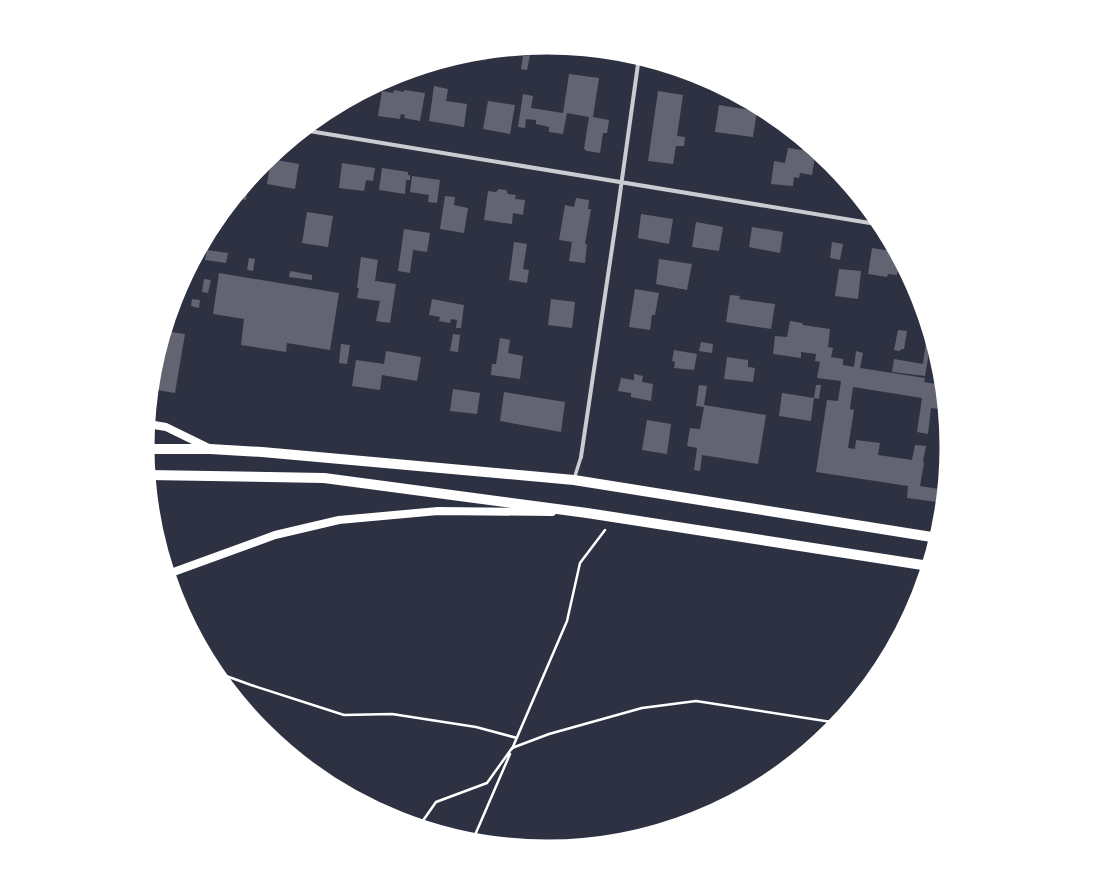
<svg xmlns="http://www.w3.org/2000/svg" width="1095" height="894" font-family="'Asap Condensed',sans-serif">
<rect width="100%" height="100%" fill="#2d3142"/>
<path fill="#626471" d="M 483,51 L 487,60 L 474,61 L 471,53 Z
M 530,55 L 527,70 L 521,69 L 523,56 Z
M 673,67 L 695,74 L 695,75 L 673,72 Z
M 569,74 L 599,78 L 593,117 L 609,120 L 607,133 L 603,133 L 600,153 L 587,151 L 584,149 L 589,117 L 567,113 L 563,134 L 549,132 L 549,127 L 536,124 L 536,120 L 526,119 L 525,128 L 518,127 L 523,94 L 533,96 L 531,108 L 563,113 Z
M 434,86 L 448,89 L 446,101 L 467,104 L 464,127 L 429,121 Z
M 394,90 L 404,92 L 404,90 L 425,93 L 420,121 L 404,118 L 405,115 L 401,114 L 400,119 L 378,116 L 382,91 L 393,93 Z
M 658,91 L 683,95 L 677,136 L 685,137 L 684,146 L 676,146 L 673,164 L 648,161 Z
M 488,101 L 515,105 L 510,134 L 483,129 Z
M 719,105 L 757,111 L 753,137 L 715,132 Z
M 803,142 L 807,143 L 816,150 L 812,175 L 800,173 L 799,178 L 794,177 L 793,186 L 771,184 L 774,161 L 785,163 L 788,148 L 802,150 Z
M 271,159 L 299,164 L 295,189 L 267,184 Z
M 830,161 L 832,163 L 841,174 L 829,172 Z
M 342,163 L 375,168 L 373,181 L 366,180 L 364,191 L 339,188 Z
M 382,168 L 408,172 L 408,175 L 410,175 L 410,180 L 406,180 L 405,194 L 379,190 Z
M 412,176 L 440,180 L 437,203 L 428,202 L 429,195 L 410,192 Z
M 249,181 L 246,200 L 234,198 Z
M 499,189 L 506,190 L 508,194 L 516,195 L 515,199 L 525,200 L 523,215 L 513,213 L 512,224 L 484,220 L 488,191 L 496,192 Z
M 853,189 L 861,199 L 861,200 L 852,199 Z
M 445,196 L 455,197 L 454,205 L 468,208 L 464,233 L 440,229 Z
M 576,198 L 589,200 L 588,209 L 591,209 L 585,244 L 587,244 L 585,263 L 569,261 L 572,242 L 559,240 L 565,205 L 574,207 Z
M 307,212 L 333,216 L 328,247 L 302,243 Z
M 641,214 L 673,219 L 669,244 L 638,238 Z
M 696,222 L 723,227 L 719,251 L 692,247 Z
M 752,227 L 783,232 L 780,253 L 749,247 Z
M 404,229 L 430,233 L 427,252 L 413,250 L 410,273 L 398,271 Z
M 514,242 L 527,244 L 523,269 L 529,270 L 527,283 L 509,280 Z
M 832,242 L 843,244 L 840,260 L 830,258 Z
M 872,248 L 892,251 L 891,256 L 900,257 L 897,275 L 888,274 L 887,277 L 868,274 Z
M 207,250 L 228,253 L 226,263 L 205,260 Z
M 361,257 L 378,260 L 375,281 L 396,284 L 390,323 L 376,321 L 380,301 L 357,298 L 359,288 L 357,288 Z
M 249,258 L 255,259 L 253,271 L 247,270 Z
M 659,259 L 692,264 L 687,290 L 656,284 Z
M 839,269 L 861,271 L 858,299 L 835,296 Z
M 290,271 L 312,275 L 312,280 L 289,277 Z
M 219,273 L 339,293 L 330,350 L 287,343 L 286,352 L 241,345 L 244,319 L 213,314 Z
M 204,279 L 211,280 L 208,293 L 202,292 Z
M 635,289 L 659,293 L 655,315 L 652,315 L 650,330 L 629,327 Z
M 730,295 L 740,296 L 739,299 L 775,304 L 771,329 L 726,322 Z
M 192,299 L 200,300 L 199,308 L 191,306 Z
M 432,299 L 464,305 L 461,328 L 456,328 L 457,320 L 451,319 L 450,323 L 439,321 L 440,317 L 429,315 Z
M 551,299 L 575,302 L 572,328 L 548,325 Z
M 790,321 L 802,323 L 803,325 L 830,329 L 828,347 L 833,348 L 831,357 L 843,359 L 843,365 L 854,367 L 856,351 L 863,353 L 860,368 L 925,378 L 924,382 L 943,385 L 946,410 L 931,408 L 928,434 L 917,432 L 922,398 L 853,387 L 850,409 L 854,410 L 848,448 L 855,449 L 856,440 L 880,443 L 878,455 L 912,460 L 915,445 L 926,446 L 923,461 L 924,463 L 920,486 L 939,489 L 937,502 L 907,498 L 908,486 L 816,472 L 827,400 L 838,401 L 841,381 L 817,378 L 820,362 L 815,361 L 816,354 L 801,352 L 801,358 L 773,354 L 775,336 L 787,337 Z
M 898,330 L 907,331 L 904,349 L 901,349 L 900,351 L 894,350 Z
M 165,331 L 185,334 L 175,393 L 151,389 L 153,368 Z
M 453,334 L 460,335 L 458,352 L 450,351 Z
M 500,338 L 510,340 L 508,353 L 523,356 L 520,379 L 491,375 L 492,364 L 496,364 Z
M 926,341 L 931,341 L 925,376 L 892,372 L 894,359 L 923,364 Z
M 701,342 L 713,344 L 712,353 L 699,351 Z
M 341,344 L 350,345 L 347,364 L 339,363 Z
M 674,350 L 697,354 L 694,370 L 674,368 L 675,362 L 672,361 Z
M 386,351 L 421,357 L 417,381 L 382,375 L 380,390 L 352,386 L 356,360 L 384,364 Z
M 727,357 L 748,360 L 748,367 L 755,368 L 753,382 L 724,379 Z
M 634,374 L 643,376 L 642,382 L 653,384 L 651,401 L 631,397 L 631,393 L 618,391 L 621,378 L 634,380 Z
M 699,385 L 707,386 L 704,405 L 766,415 L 758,464 L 702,455 L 700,471 L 694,470 L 697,448 L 687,446 L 690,428 L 700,429 L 704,407 L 696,406 Z
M 816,385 L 821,385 L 819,399 L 814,398 L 811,421 L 779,416 L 782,393 L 814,398 Z
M 453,389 L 480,393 L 477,414 L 450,411 Z
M 504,392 L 565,402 L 561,432 L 500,421 Z
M 647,420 L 671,424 L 667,454 L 642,450 Z"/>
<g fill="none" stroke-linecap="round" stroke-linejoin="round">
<path stroke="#fff" stroke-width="2.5" d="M 215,672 L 251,685 L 344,715 L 392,714 L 476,727 L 517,738
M 512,749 L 567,621 L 580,563 L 605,530
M 418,826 L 422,822 L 436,802 L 487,783 L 512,748 L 549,734 L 642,708 L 696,701 L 838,723
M 472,842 L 510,754"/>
<path stroke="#caccd0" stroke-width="3.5" d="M 574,479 L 581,457"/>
<path stroke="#caccd0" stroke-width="4" d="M 303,130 L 882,225
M 581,457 L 618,208 L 639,57"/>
<path stroke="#fff" stroke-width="8" d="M 148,424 L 166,427 L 209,448
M 168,574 L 275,535 L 339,520 L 438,511 L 552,512"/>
<path stroke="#fff" stroke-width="10" d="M 146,449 L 210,449 L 262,452 L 574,480 L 938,538
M 148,475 L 324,478 L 587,513 L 929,566"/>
</g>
<path d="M0 0H1095V894H0ZM152 447a395 395 0 1 1 790 0a395 395 0 1 1-790 0Z" fill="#fff" fill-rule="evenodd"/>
<path fill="none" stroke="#fff" stroke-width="5" d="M152 447a395 395 0 1 1 790 0a395 395 0 1 1-790 0Z"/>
</svg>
